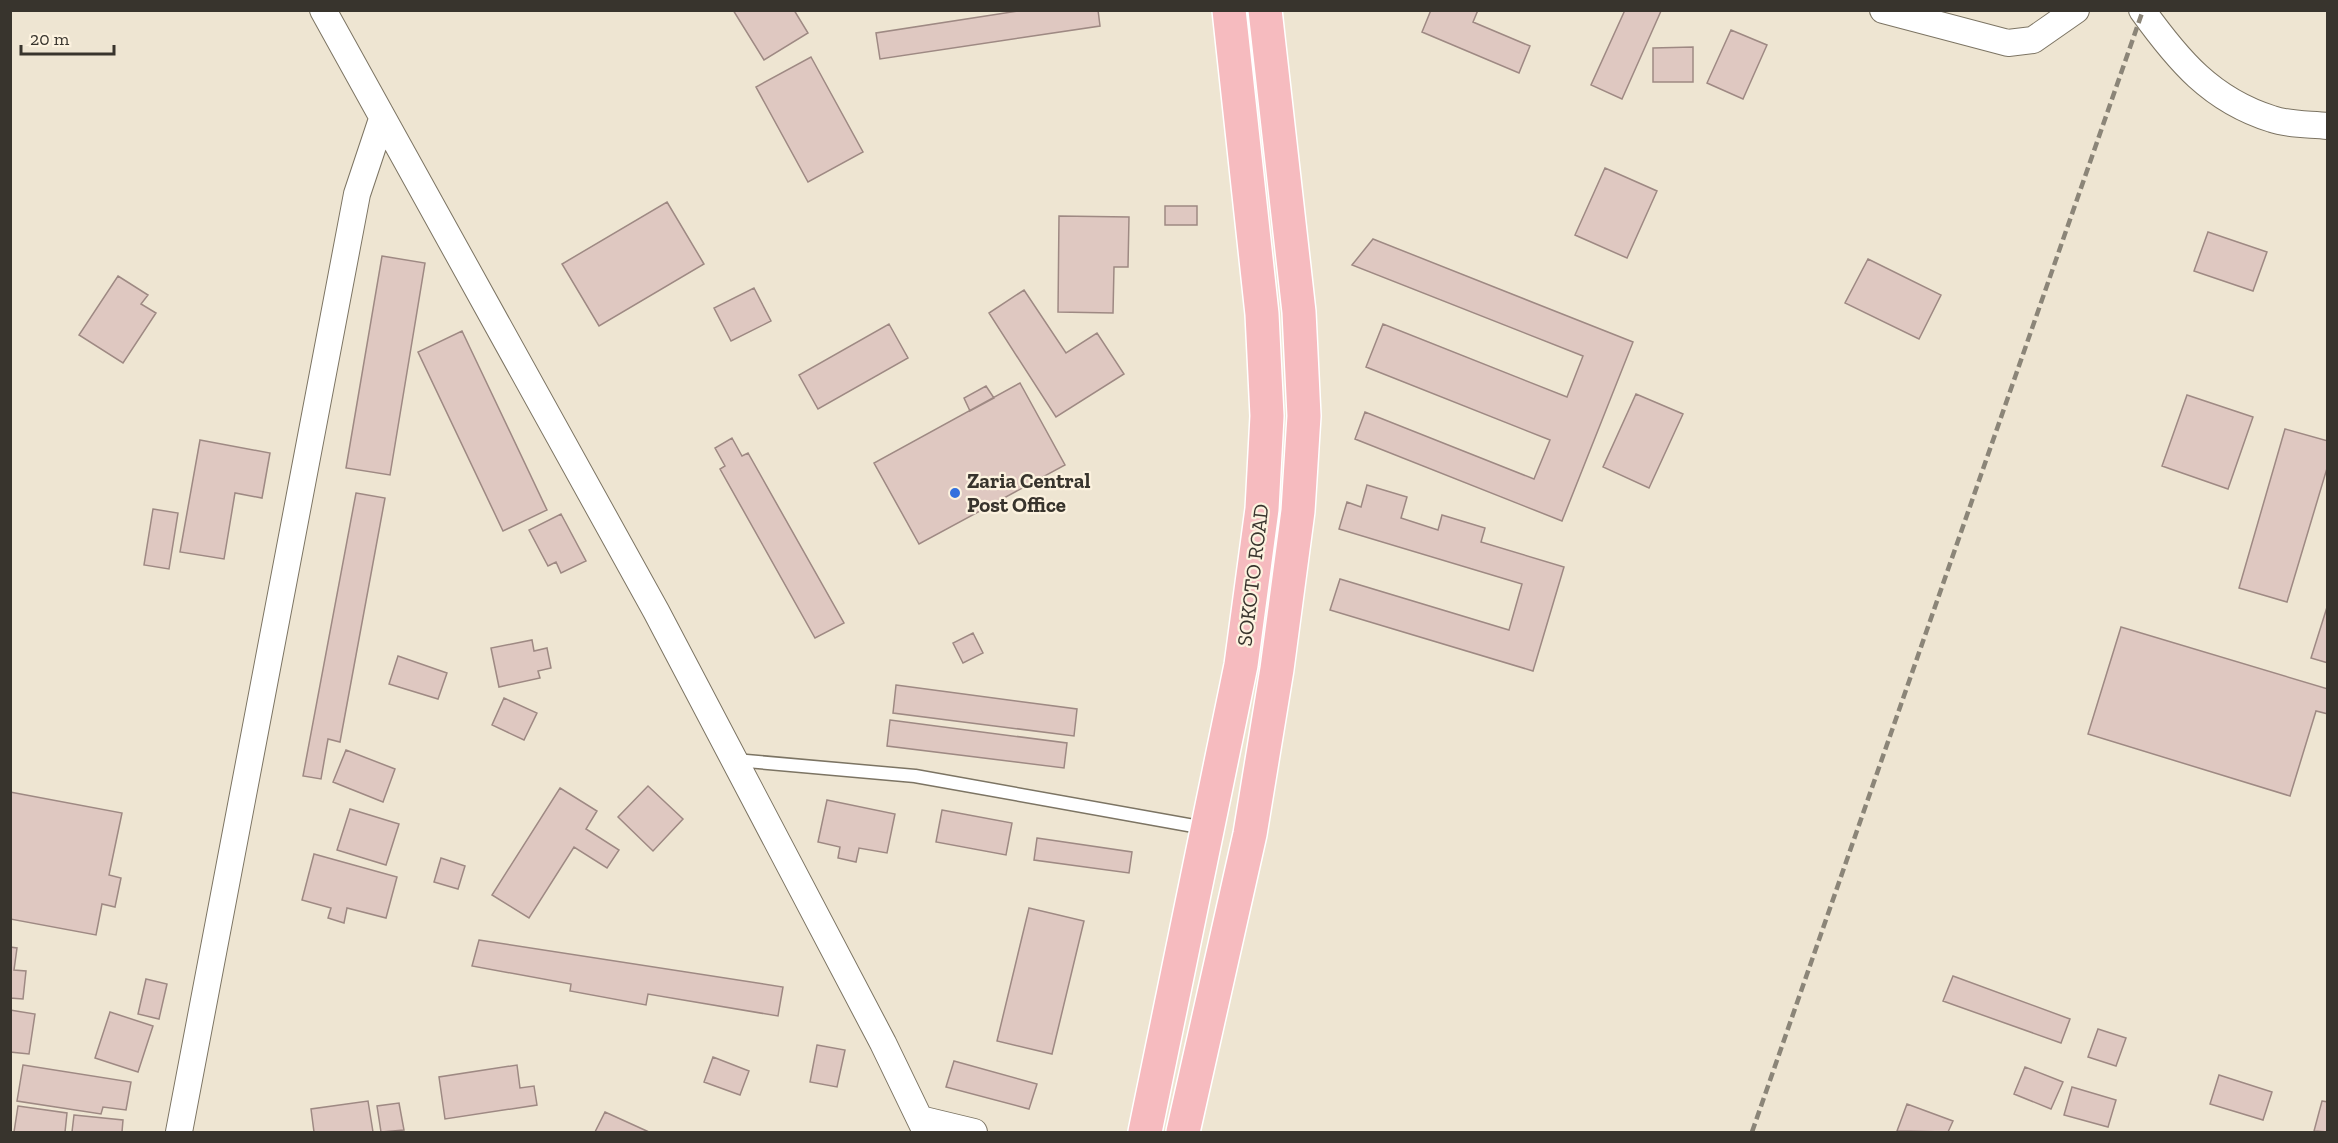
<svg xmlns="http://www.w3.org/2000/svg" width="2338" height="1143" font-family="'Zilla Slab',serif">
<rect width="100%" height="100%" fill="#eee5d2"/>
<path fill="#dfc8c1" stroke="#9e8983" stroke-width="1.5" d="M 733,10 L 794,10 L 808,33 L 764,60 Z
M 1024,10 L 1098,10 L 1100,26 L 880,59 L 876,33 Z
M 1431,10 L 1478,10 L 1473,22 L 1530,46 L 1519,73 L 1422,32 Z
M 1625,10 L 1661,11 L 1622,99 L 1591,85 Z
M 1731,30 L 1767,45 L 1743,99 L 1707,83 Z
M 1693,47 L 1693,82 L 1653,82 L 1653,48 Z
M 811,57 L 863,152 L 808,182 L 756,87 Z
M 1605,168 L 1657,191 L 1627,258 L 1575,235 Z
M 667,202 L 704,264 L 599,326 L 562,264 Z
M 1165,206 L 1197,206 L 1197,225 L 1165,225 Z
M 1059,216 L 1129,217 L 1128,267 L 1114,267 L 1113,313 L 1058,312 Z
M 2208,232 L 2267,252 L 2253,291 L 2194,271 Z
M 1373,239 L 1633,342 L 1562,521 L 1355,439 L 1365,412 L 1534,479 L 1550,440 L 1366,367 L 1383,324 L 1567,397 L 1583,356 L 1352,265 Z
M 382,256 L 425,263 L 390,475 L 346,468 Z
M 1868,259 L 1941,295 L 1919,339 L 1845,303 Z
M 118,276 L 148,295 L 141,304 L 156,313 L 123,363 L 79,335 Z
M 754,288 L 771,321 L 731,341 L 714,308 Z
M 1024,290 L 1066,353 L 1097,333 L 1124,374 L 1056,417 L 989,313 Z
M 889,324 L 908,358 L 818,409 L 799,375 Z
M 462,331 L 547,510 L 503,531 L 418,352 Z
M 1020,383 L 1065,465 L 919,544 L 874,463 Z
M 986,386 L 994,398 L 970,411 L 964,398 Z
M 1636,394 L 1683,414 L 1649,488 L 1603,467 Z
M 2187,395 L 2253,417 L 2228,489 L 2162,466 Z
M 2285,429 L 2328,441 L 2328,465 L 2287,602 L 2239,588 Z
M 732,438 L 742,456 L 748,453 L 844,623 L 815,638 L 720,469 L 725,466 L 715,448 Z
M 200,440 L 270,453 L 262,498 L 235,493 L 224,559 L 180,552 Z
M 1367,485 L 1407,497 L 1401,518 L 1438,530 L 1442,515 L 1485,528 L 1481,542 L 1564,567 L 1533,671 L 1330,610 L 1340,579 L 1509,630 L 1522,584 L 1339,529 L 1347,502 L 1361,507 Z
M 356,493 L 385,498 L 340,742 L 328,739 L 321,779 L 303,776 Z
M 153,509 L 178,513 L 169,569 L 144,565 Z
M 561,514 L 586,561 L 561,573 L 556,562 L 548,566 L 529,530 Z
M 2328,604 L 2328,663 L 2311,658 Z
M 2121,627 L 2328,689 L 2328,714 L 2316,711 L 2290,796 L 2088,734 Z
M 973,633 L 983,653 L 963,663 L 953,643 Z
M 532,640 L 534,651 L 547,648 L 551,668 L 538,671 L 540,678 L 499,687 L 491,648 Z
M 398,656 L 447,673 L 438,699 L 389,684 Z
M 896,685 L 1077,709 L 1074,736 L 893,713 Z
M 504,698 L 537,713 L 524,740 L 492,725 Z
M 890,720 L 1067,743 L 1064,768 L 887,746 Z
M 346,750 L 395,769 L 383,802 L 333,782 Z
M 648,786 L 683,819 L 653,851 L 618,817 Z
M 560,788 L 597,811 L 586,829 L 619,850 L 607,868 L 574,847 L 529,918 L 492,895 Z
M 10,792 L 122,813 L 109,875 L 121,878 L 115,907 L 102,904 L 96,935 L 10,919 Z
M 827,800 L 895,814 L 887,853 L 859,848 L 856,862 L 838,858 L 840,847 L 818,842 Z
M 350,809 L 399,824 L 386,865 L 337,850 Z
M 942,810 L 1012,823 L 1006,855 L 936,842 Z
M 1037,838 L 1132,852 L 1129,873 L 1034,860 Z
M 314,854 L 397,877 L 386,918 L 347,908 L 344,923 L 328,918 L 331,908 L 302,900 Z
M 441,858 L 465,866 L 458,889 L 434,882 Z
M 1029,908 L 1084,921 L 1052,1054 L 997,1041 Z
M 479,940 L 783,987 L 778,1016 L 648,994 L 646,1005 L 570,991 L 571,984 L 472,966 Z
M 10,947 L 17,948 L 14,970 L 26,971 L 23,999 L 10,998 Z
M 1953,976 L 2070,1019 L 2061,1043 L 1943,1001 Z
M 146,979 L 167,984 L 159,1019 L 138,1014 Z
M 10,1010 L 35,1014 L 29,1054 L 10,1052 Z
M 110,1012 L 153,1026 L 138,1072 L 95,1058 Z
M 2098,1029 L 2126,1038 L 2116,1066 L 2088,1057 Z
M 817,1045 L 845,1050 L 837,1087 L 810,1082 Z
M 713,1057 L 749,1071 L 740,1095 L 704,1082 Z
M 954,1061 L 1037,1084 L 1029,1109 L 946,1087 Z
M 23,1065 L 131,1082 L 126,1110 L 103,1107 L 101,1114 L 17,1101 Z
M 517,1065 L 520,1088 L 534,1086 L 537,1105 L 445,1119 L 439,1077 Z
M 2025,1067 L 2063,1082 L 2051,1109 L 2014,1094 Z
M 2219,1075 L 2272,1092 L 2263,1120 L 2210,1104 Z
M 2072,1087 L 2116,1100 L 2108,1127 L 2064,1115 Z
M 368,1101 L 373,1132 L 314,1132 L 311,1109 Z
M 2322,1101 L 2328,1102 L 2328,1132 L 2314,1131 Z
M 399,1103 L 404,1130 L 381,1132 L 377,1106 Z
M 1907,1104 L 1953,1121 L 1948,1132 L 1897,1131 Z
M 18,1106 L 67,1113 L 65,1132 L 14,1132 Z
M 605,1112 L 649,1132 L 595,1132 Z
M 74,1115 L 123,1120 L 122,1132 L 72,1132 Z"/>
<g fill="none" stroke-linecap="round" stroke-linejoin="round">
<defs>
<path id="lane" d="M 735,760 L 915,776 L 1205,828"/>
<path id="street" d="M 323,10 L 656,611 L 883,1043 L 926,1132
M 1883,10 L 2008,43 L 2033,40 L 2076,10
M 2142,10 C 2178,60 2211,100 2272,119 C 2289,125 2309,124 2328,126
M 920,1119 L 974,1132
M 179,1132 L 357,194 L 382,119"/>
<path id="primary" d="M 1145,1132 L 1241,665 L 1262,509 L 1267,416 L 1262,314 L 1229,10
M 1183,1132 L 1250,834 L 1277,669 L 1298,511 L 1304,416 L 1299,312 L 1265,10"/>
</defs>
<use href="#lane" stroke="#7c7463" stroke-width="15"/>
<use href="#street" stroke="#7c7463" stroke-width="28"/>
<use href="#primary" stroke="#fff" stroke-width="36"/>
<use href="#lane" stroke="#fff" stroke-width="12"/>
<use href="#street" stroke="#fff" stroke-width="26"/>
<use href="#primary" stroke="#f6bbbf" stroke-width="33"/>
<path stroke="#8b8578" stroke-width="4.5" stroke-dasharray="9 4.5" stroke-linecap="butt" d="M 1752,1132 L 2143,10"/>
</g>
<circle fill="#3370de" stroke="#fcf2df" stroke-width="2" cx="955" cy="493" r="6"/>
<g text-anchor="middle" stroke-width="4.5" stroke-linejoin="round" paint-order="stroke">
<g font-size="21" font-weight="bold" fill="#38342d" stroke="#fcf2df" text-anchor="start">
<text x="967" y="488">Zaria Central<tspan x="967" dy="24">Post Office</tspan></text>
</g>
<g font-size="21" fill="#38342d" stroke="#fcf2df">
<text transform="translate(1253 575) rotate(-83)" y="7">SOKOTO ROAD</text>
</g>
</g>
<rect width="2338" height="1143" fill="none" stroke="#38342d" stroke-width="24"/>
<path d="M21 45v9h93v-9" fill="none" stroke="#38342d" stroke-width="3"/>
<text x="30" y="45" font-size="18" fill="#38342d" stroke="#fcf2df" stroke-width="4.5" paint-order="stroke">20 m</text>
</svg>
